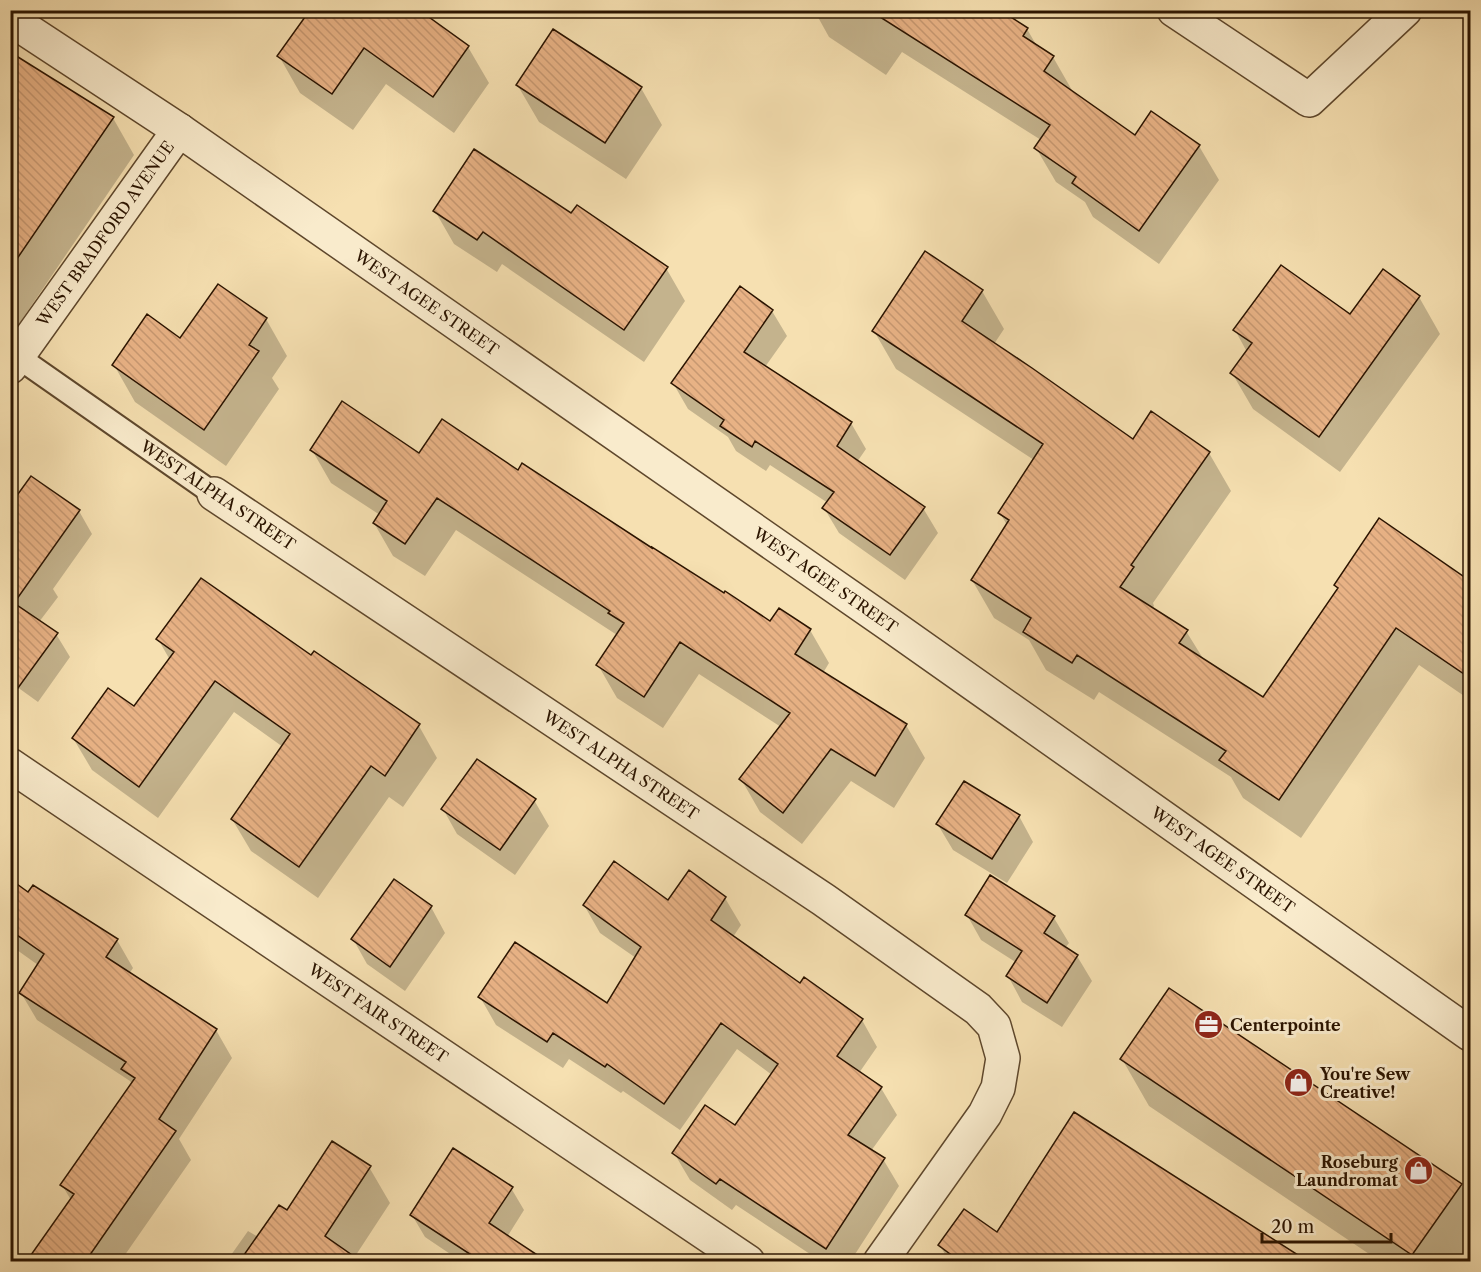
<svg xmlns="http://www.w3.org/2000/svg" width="1481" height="1272" font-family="'Libre Caslon Text',serif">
<defs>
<pattern id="building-back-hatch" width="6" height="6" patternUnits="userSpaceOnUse" patternTransform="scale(1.5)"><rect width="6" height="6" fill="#e8b285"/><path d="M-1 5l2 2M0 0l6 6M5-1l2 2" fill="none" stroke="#c79871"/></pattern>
</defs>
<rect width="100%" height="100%" fill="#f6e0b1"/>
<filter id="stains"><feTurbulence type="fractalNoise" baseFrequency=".00333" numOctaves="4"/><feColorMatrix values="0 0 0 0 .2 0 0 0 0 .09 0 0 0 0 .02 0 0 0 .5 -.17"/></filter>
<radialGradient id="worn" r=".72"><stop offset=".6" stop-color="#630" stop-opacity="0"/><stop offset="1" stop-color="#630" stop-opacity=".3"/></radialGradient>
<path fill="#0003" d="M 311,10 L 468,47 L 489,83 L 454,133 L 386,84 L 353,130 L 300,93 L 279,56 Z
M 814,10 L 997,10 L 1027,29 L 1038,48 L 1053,57 L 1073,92 L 1135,137 L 1199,146 L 1219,180 L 1159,264 L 1093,217 L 1085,202 L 1056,182 L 1036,148 L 1041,140 L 902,52 L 886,75 L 829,37 Z
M 10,54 L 113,118 L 134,155 L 10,337 Z
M 518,86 L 641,88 L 662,125 L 626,179 L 539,122 Z
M 435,211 L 571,216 L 666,268 L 685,301 L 644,362 L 502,264 L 497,272 L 454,244 Z
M 982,291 L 1004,329 L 994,344 L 1133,441 L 1209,453 L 1231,491 L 1153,603 L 1154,606 L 1152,609 L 1186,631 L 1204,660 L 1263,699 L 1338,590 L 1335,585 L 1379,520 L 1470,582 L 1470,700 L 1419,665 L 1301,838 L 1243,798 L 1231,777 L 1099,692 L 1094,700 L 1046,670 L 1029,640 L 994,618 L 972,580 L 1007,525 L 1000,513 L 1034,460 L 896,369 L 874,331 Z
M 1419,297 L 1440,334 L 1340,472 L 1253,409 L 1232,373 L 1247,352 L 1235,330 L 1350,316 Z
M 772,311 L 787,336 L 765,367 L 851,423 L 866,449 L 857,462 L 923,508 L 938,533 L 905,580 L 839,533 L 824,508 L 828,503 L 770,465 L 766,471 L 736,451 L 728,437 L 688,409 L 673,383 Z
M 266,319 L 287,356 L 272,378 L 279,389 L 226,466 L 135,402 L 114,365 L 181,340 Z
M 312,450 L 419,455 L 518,472 L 652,550 L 771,623 L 810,630 L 829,663 L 823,673 L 906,725 L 925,758 L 894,808 L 851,781 L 802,844 L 760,812 L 741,779 L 781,727 L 699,674 L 663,728 L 617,698 L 598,665 L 617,635 L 456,530 L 425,576 L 393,556 L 374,523 L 380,515 L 331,483 Z
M 10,507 L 79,511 L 92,534 L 53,589 L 58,597 L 39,622 L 56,634 L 70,657 L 38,702 L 13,684 Z
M 158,639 L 311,657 L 419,726 L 437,758 L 403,807 L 389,797 L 318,898 L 251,851 L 232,819 L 283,747 L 234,712 L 158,818 L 92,770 L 73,738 L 134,708 L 170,660 Z
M 534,800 L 549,826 L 515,875 L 457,834 L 443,809 Z
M 1019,816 L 1033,842 L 1007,883 L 953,850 L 938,825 Z
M 689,872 L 725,898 L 741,925 L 733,937 L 800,986 L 862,1020 L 877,1047 L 859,1073 L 881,1088 L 897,1115 L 871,1151 L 883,1159 L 899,1186 L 850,1262 L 822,1262 L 736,1205 L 732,1210 L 690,1180 L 674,1153 L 736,1127 L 772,1075 L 737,1049 L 680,1130 L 623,1091 L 621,1093 L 569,1059 L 563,1068 L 496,1025 L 480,997 L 608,1005 L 636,958 L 600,933 L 584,905 L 669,902 Z
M 10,881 L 29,894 L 117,940 L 133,968 L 129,974 L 216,1030 L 232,1058 L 179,1139 L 191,1160 L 120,1262 L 28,1262 L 71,1200 L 62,1185 L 132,1084 L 130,1081 L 37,1020 L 21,993 L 38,965 L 10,945 Z
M 431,907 L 445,933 L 405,991 L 367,964 L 353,939 Z
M 967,915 L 1054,918 L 1069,943 L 1065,948 L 1077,956 L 1092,981 L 1062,1027 L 1022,1002 L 1008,976 L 1017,963 L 981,940 Z
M 1122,1059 L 1461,1185 L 1470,1202 L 1470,1256 L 1467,1262 L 1381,1262 L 1149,1106 Z
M 369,1167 L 390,1203 L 354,1258 L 359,1262 L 235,1262 L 231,1255 L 248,1231 L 258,1237 L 288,1212 Z
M 511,1188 L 524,1210 L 507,1237 L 528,1262 L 462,1262 L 425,1237 L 412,1215 Z
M 998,1235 L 1290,1262 L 949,1262 L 940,1245 Z
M 632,1254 L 644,1262 L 627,1262 Z"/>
<path fill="url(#building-back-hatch)" stroke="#2b1400" stroke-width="1.5" d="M 310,10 L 419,10 L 469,46 L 433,97 L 364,48 L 332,94 L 277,56 Z
M 869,10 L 1000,10 L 1028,28 L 1023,36 L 1054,56 L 1044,71 L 1135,135 L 1151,111 L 1200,145 L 1139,231 L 1072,183 L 1076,177 L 1034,148 L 1050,125 Z
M 553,29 L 642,87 L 605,143 L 516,85 Z
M 10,52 L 114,117 L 10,269 Z
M 474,149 L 571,213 L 577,205 L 668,267 L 624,330 L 483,232 L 477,240 L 433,211 Z
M 925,251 L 983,290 L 962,321 L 1032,368 L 1133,439 L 1151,411 L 1210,452 L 1131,565 L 1134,567 L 1120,587 L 1188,630 L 1179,643 L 1263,697 L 1338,588 L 1334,585 L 1379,518 L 1470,581 L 1470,678 L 1396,628 L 1279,800 L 1219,760 L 1226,751 L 1077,655 L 1072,663 L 1023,632 L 1031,618 L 971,580 L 1009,520 L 998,513 L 1043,444 L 872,331 Z
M 1281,265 L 1350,314 L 1383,269 L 1420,296 L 1319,437 L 1230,373 L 1252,343 L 1233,330 Z
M 218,284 L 267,318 L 249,345 L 259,351 L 204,430 L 112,365 L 147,314 L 180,338 Z
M 740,286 L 773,310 L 744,352 L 852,422 L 837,446 L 925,507 L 890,555 L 822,508 L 834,492 L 755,441 L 752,447 L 720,426 L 724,420 L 671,383 Z
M 342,401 L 419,453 L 442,419 L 518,470 L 522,463 L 652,548 L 652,547 L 724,593 L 725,591 L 770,621 L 779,608 L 811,629 L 795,654 L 907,724 L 875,776 L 831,749 L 783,813 L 739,779 L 790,713 L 680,642 L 644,697 L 596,665 L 624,623 L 608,613 L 610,611 L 437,498 L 405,544 L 373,523 L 387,501 L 310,450 Z
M 31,476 L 80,510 L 14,603 L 58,633 L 10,699 L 10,505 Z
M 201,578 L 311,655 L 314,651 L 420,724 L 385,776 L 371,766 L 299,867 L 231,819 L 290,734 L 215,681 L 139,787 L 72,738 L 108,688 L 134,706 L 174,652 L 156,639 Z
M 477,759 L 536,799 L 500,850 L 441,809 Z
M 964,781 L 1020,815 L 992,859 L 936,824 Z
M 614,861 L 668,900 L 689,870 L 726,897 L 711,920 L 800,983 L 804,977 L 863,1019 L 837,1056 L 882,1087 L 848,1135 L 885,1158 L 826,1249 L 720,1179 L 716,1184 L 672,1153 L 705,1105 L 735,1125 L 778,1064 L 721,1023 L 664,1104 L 607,1064 L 605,1067 L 553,1033 L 547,1042 L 478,997 L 515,942 L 607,1003 L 641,947 L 583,905 Z
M 990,875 L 1055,916 L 1044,933 L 1078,955 L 1047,1003 L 1006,976 L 1022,951 L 965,915 Z
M 10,879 L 28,892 L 33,885 L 118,939 L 106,957 L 217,1029 L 159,1119 L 176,1131 L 85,1262 L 26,1262 L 74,1194 L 60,1185 L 135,1078 L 121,1069 L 126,1062 L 19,993 L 44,954 L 10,930 Z
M 394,879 L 432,906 L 390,967 L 351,939 Z
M 1169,988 L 1462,1184 L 1412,1255 L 1120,1059 Z
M 1074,1112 L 1309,1262 L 961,1262 L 938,1245 L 964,1209 L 997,1232 Z
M 332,1141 L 371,1166 L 325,1236 L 362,1262 L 239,1262 L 279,1205 L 287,1210 Z
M 453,1148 L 513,1187 L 489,1223 L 548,1262 L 482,1262 L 410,1215 Z"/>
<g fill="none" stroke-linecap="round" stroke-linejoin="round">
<defs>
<path id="service" d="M 18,357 L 214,494"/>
<g id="minor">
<path d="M 1174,10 L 1309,100 L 1405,10"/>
<path id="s1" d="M 10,19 L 179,130 L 893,627 L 1470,1034"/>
<path id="s2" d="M 10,367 L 179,130"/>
<path id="s3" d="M 214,494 L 824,900 L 978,1009 L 994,1026 L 1003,1058 L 998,1088 L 985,1114 L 880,1262"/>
<path id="s4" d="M 10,765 L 748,1262"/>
</g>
</defs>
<use href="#service" stroke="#5e472c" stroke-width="26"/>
<use href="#minor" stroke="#5e472c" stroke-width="36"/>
<use href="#service" stroke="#f9ebcc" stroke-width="22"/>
<use href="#minor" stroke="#f9ebcc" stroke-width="33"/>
</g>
<defs>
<symbol id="office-disc" viewBox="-11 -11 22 22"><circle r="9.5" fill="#8f2418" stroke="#f9ebcc"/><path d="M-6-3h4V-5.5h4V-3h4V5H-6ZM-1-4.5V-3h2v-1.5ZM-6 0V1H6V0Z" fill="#fff"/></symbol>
<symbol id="shop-disc" viewBox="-11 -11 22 22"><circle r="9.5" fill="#8f2418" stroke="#f9ebcc"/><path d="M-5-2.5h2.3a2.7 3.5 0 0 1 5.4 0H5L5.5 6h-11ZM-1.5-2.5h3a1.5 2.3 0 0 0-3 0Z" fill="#fff"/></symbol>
</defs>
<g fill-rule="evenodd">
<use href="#office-disc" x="1192" y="1008" width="33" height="33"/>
<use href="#shop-disc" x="1282" y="1066" width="33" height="33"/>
<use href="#shop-disc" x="1402" y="1154" width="33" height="33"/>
</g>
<g text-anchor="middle" stroke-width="6" stroke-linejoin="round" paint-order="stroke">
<g font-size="16" fill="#2b1400" stroke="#f9ebcc">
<text dy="6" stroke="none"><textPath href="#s2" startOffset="164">WEST BRADFORD AVENUE</textPath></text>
<text dy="6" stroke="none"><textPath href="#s1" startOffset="504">WEST AGEE STREET</textPath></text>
<text transform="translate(218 495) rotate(34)" y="6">WEST ALPHA STREET</text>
<text dy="6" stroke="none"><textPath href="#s1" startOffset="990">WEST AGEE STREET</textPath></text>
<text dy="6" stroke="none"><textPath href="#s3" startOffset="489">WEST ALPHA STREET</textPath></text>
<text dy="6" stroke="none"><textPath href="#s1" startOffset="1476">WEST AGEE STREET</textPath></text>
<text dy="6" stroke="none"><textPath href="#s4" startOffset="444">WEST FAIR STREET</textPath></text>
</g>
<g font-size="16" font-weight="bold" fill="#2b1400" stroke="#f9ebcc" text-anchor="start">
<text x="1230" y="1031">Centerpointe</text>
<text x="1320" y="1080">You're Sew<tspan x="1320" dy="18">Creative!</tspan></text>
<text x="1398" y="1168" text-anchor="end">Roseburg<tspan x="1398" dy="18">Laundromat</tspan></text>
</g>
</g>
<rect width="1481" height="1272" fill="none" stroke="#f6e0b1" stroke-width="36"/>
<rect x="12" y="12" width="1457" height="1248" fill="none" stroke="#2b1400" stroke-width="3"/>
<rect x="18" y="18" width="1445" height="1236" fill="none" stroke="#2b1400" stroke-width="1.5"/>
<path d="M1262 1233v9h129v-9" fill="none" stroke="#2b1400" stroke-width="3"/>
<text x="1271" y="1233" font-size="18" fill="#2b1400" stroke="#f9ebcc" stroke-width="4.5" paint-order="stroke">20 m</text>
<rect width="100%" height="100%" filter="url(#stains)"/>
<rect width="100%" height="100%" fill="url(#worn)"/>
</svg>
